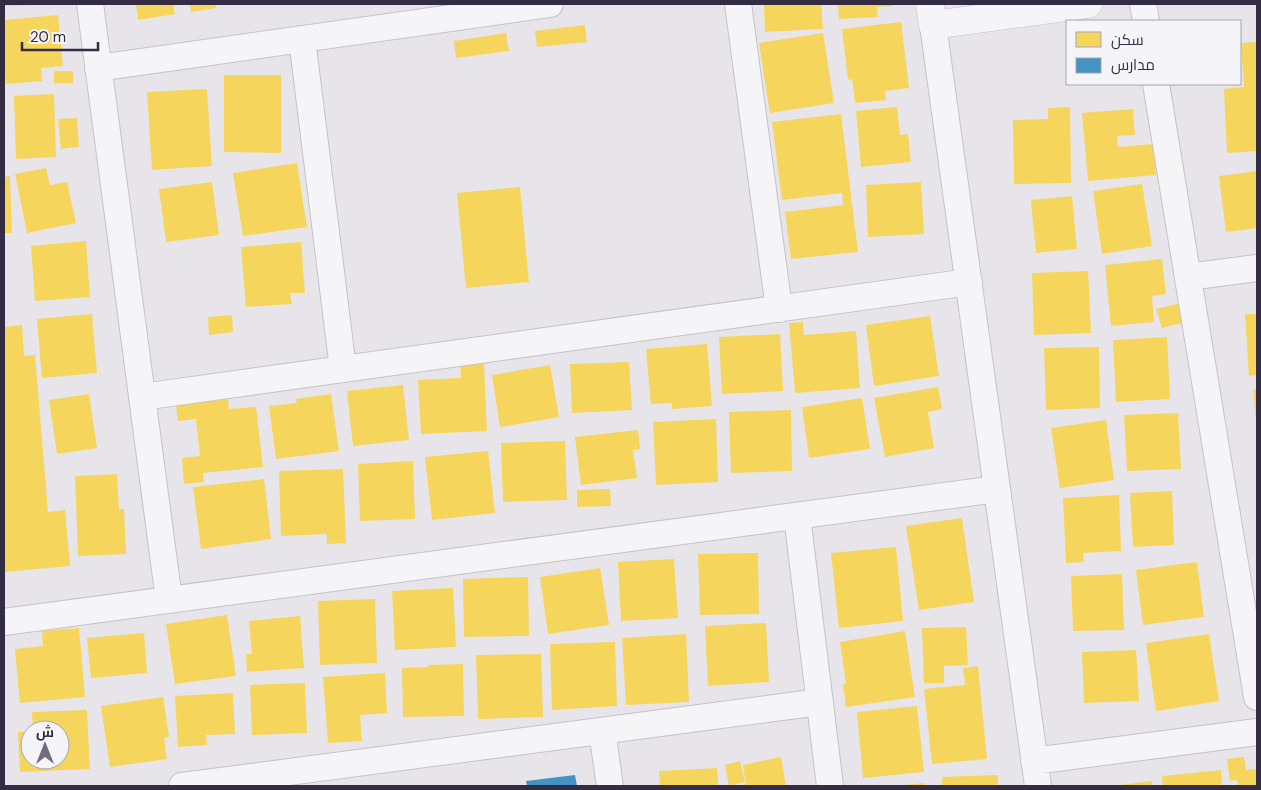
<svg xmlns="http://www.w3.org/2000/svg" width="1261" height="790" font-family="'DM Sans',Cairo,sans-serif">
<rect width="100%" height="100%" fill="#e7e5ea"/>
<path fill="#f6d55c" d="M 4,4 L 38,4 L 38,5 L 4,6 Z
M 136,4 L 173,4 L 175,14 L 138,20 Z
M 190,4 L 215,4 L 216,8 L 191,12 Z
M 764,4 L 821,4 L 823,29 L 765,32 Z
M 838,4 L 893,4 L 893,6 L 877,7 L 878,17 L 839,19 Z
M 58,15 L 63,66 L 41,68 L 42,81 L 6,84 L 4,60 L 4,20 Z
M 901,22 L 909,88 L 885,91 L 886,100 L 855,103 L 852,79 L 848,80 L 842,29 Z
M 585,25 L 587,42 L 537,47 L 535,31 Z
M 506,33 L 509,51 L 456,58 L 454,41 Z
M 823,33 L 834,103 L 770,113 L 759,43 Z
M 1257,42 L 1257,151 L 1227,153 L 1224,89 L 1244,87 L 1241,43 Z
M 54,71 L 73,71 L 73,83 L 54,83 Z
M 224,75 L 281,75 L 281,153 L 224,152 Z
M 207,89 L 212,166 L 152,170 L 147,92 Z
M 54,94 L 56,157 L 16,159 L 14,96 Z
M 897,107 L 900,135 L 908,134 L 911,162 L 861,167 L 856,111 Z
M 1070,107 L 1071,183 L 1014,184 L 1013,120 L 1048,119 L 1048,108 Z
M 1133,109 L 1135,135 L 1117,136 L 1118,147 L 1153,144 L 1156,175 L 1088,181 L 1082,113 Z
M 841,114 L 858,252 L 791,259 L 785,212 L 843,205 L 842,193 L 782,200 L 772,122 Z
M 77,118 L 79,147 L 61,149 L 58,119 Z
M 297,163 L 307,227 L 243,236 L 233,173 Z
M 46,168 L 50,185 L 67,182 L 76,223 L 27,233 L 15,174 Z
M 1257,171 L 1257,228 L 1226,232 L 1219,176 Z
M 10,176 L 12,233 L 4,233 L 4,177 Z
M 212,182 L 219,235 L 166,242 L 159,189 Z
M 921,182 L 924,234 L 868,237 L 866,185 Z
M 1142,184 L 1152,246 L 1102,254 L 1093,191 Z
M 520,187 L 529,282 L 466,288 L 457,193 Z
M 1072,196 L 1077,249 L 1036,253 L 1031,200 Z
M 86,241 L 90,297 L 35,301 L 31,246 Z
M 301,242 L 305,293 L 290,293 L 292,304 L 246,307 L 241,247 Z
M 1162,259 L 1166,294 L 1152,296 L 1154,322 L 1111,326 L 1105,265 Z
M 1088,271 L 1091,333 L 1034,335 L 1032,273 Z
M 1181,303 L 1186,322 L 1162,328 L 1156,309 Z
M 92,314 L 97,373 L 42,378 L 37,319 Z
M 1245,314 L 1257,314 L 1257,375 L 1249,376 Z
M 232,315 L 233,332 L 209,335 L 208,317 Z
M 930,316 L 939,376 L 874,386 L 866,325 Z
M 803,322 L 804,335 L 856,331 L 860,388 L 795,393 L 789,323 Z
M 22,325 L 24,356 L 35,355 L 48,512 L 65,510 L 70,566 L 4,572 L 4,327 Z
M 780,334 L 783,391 L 722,394 L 719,337 Z
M 1167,337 L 1170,399 L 1116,402 L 1113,340 Z
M 707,344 L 712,406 L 672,409 L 672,403 L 651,404 L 646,349 Z
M 1099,347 L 1100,408 L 1046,410 L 1044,348 Z
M 629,362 L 632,410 L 572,413 L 570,364 Z
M 484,363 L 487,431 L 421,434 L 418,380 L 461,378 L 460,364 Z
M 550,365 L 559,417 L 500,427 L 492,375 Z
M 403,385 L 409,440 L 353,446 L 347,391 Z
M 938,387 L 942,409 L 928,412 L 934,448 L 885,457 L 874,398 Z
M 1253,390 L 1257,390 L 1257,419 L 1256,419 Z
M 89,394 L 97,448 L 57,454 L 49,400 Z
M 331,394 L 339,451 L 276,459 L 269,406 L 297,403 L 296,399 Z
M 862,398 L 870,449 L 809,458 L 802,407 Z
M 228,399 L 229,409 L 256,407 L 263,467 L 203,473 L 204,482 L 184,484 L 182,458 L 200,456 L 196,419 L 178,421 L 176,405 Z
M 791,410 L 792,471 L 731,473 L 729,412 Z
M 1178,413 L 1181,469 L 1127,471 L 1124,415 Z
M 716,419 L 718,482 L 656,485 L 653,422 Z
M 1106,420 L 1114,480 L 1060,488 L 1051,428 Z
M 638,430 L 640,449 L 633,450 L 637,478 L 581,485 L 575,437 Z
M 565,441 L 567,500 L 503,502 L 501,443 Z
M 488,451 L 495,513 L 432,520 L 425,457 Z
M 413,461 L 415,519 L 360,521 L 358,464 Z
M 343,469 L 346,543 L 327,544 L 327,534 L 281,536 L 279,471 Z
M 117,474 L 119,509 L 124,509 L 126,554 L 78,556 L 75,476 Z
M 264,479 L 271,539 L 201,549 L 193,487 Z
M 610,489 L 611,506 L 577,507 L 577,490 Z
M 1172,491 L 1174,545 L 1133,547 L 1130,493 Z
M 1119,495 L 1121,551 L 1083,553 L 1084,562 L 1066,563 L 1063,498 Z
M 962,518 L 974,602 L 919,610 L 906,526 Z
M 896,547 L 903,621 L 839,628 L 831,553 Z
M 758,553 L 759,614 L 700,615 L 698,554 Z
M 674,559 L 678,618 L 621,621 L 618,562 Z
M 1197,562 L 1204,617 L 1143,625 L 1136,570 Z
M 600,568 L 609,625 L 548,634 L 540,577 Z
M 1122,574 L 1124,630 L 1073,631 L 1071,576 Z
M 528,577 L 529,636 L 464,637 L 463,579 Z
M 453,588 L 456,647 L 395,650 L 392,591 Z
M 375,599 L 377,663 L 320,665 L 318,601 Z
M 227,615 L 236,676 L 175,684 L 166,624 Z
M 300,616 L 304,668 L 247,672 L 246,654 L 252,654 L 249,621 Z
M 766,623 L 769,682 L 708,686 L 705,626 Z
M 966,627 L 968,665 L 944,666 L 944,683 L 924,683 L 922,628 Z
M 79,628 L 85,697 L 20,703 L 15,649 L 43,646 L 42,631 Z
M 905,631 L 915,697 L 846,707 L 843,684 L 846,683 L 840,642 Z
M 144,633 L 147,673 L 91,678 L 87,638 Z
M 686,634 L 689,702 L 626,705 L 622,638 Z
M 1209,634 L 1219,701 L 1156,711 L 1146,643 Z
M 615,642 L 617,706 L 552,710 L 550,644 Z
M 1136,650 L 1139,701 L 1084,703 L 1082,652 Z
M 541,654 L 543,717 L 478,719 L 476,655 Z
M 463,664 L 464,716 L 403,717 L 402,668 L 428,667 L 428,665 Z
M 978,666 L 987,759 L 932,764 L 924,689 L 965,685 L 963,668 Z
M 385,673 L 387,713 L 360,715 L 362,741 L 328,743 L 323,677 Z
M 305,683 L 307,733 L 252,735 L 250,685 Z
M 233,693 L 235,734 L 206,735 L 207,745 L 178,747 L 175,696 Z
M 163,697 L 169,737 L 164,738 L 167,759 L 110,767 L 101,706 Z
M 917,706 L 924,772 L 863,778 L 857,712 Z
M 87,710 L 90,769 L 20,772 L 18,732 L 30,732 L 30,760 L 60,760 L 60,730 L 33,730 L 32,712 Z
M 781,757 L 786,786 L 741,786 L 746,784 L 743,765 Z
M 1244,757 L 1246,770 L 1257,769 L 1257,786 L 1238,786 L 1237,780 L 1230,781 L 1227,759 Z
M 740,761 L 745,782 L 729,786 L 725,765 Z
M 717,768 L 718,786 L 660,786 L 659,771 Z
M 1221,770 L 1222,786 L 1163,786 L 1162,776 Z
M 998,775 L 998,786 L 942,786 L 942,777 Z
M 1152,781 L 1152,786 L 1119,786 L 1119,785 Z
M 925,783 L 925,786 L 904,786 L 904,785 Z"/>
<path fill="#4393c3" d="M 575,775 L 577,786 L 527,786 L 526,781 Z"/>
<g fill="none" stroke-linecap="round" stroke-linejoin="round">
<defs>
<path id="minor" d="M 90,4 L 169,600
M 738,4 L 779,309
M 1143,4 L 1146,21
M 933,25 L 1038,786
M 302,39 L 343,369
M 98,68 L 550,4
M 1156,84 L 1257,697
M 1188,277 L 1257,268
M 142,397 L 969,282
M 797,516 L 830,786
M 4,622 L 997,489
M 602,731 L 610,786
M 1034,761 L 1257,732
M 182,786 L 820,702"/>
<path id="tertiary" d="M 930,4 L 933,25 L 1088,4"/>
</defs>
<use href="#minor" stroke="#c4c2c6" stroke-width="28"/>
<use href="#tertiary" stroke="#c4c2c6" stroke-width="29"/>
<use href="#minor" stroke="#f5f4f6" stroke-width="26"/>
<use href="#tertiary" stroke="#f5f4f6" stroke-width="28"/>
</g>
<rect width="1261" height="790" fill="none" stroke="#332c42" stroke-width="10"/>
<rect x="1066" y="20" width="175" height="65" fill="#f5f4f8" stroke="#a7a4af"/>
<rect x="1076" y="32" width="25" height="15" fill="#f6d55c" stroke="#a7a4af"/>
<text x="1111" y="45" font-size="15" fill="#332c42">سكن</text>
<rect x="1076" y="58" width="25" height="15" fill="#4393c3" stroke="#a7a4af"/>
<text x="1111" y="70" font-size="15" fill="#332c42">مدارس</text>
<g transform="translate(45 745)"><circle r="24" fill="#f5f4f8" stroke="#a7a4af"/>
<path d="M0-4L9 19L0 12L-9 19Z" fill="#726d7d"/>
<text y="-8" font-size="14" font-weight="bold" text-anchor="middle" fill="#332c42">ش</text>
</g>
<path d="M22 42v8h76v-8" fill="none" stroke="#332c42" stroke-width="2.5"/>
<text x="30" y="42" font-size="15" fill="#332c42" stroke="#f5f4f8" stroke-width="4" paint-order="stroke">20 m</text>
</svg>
